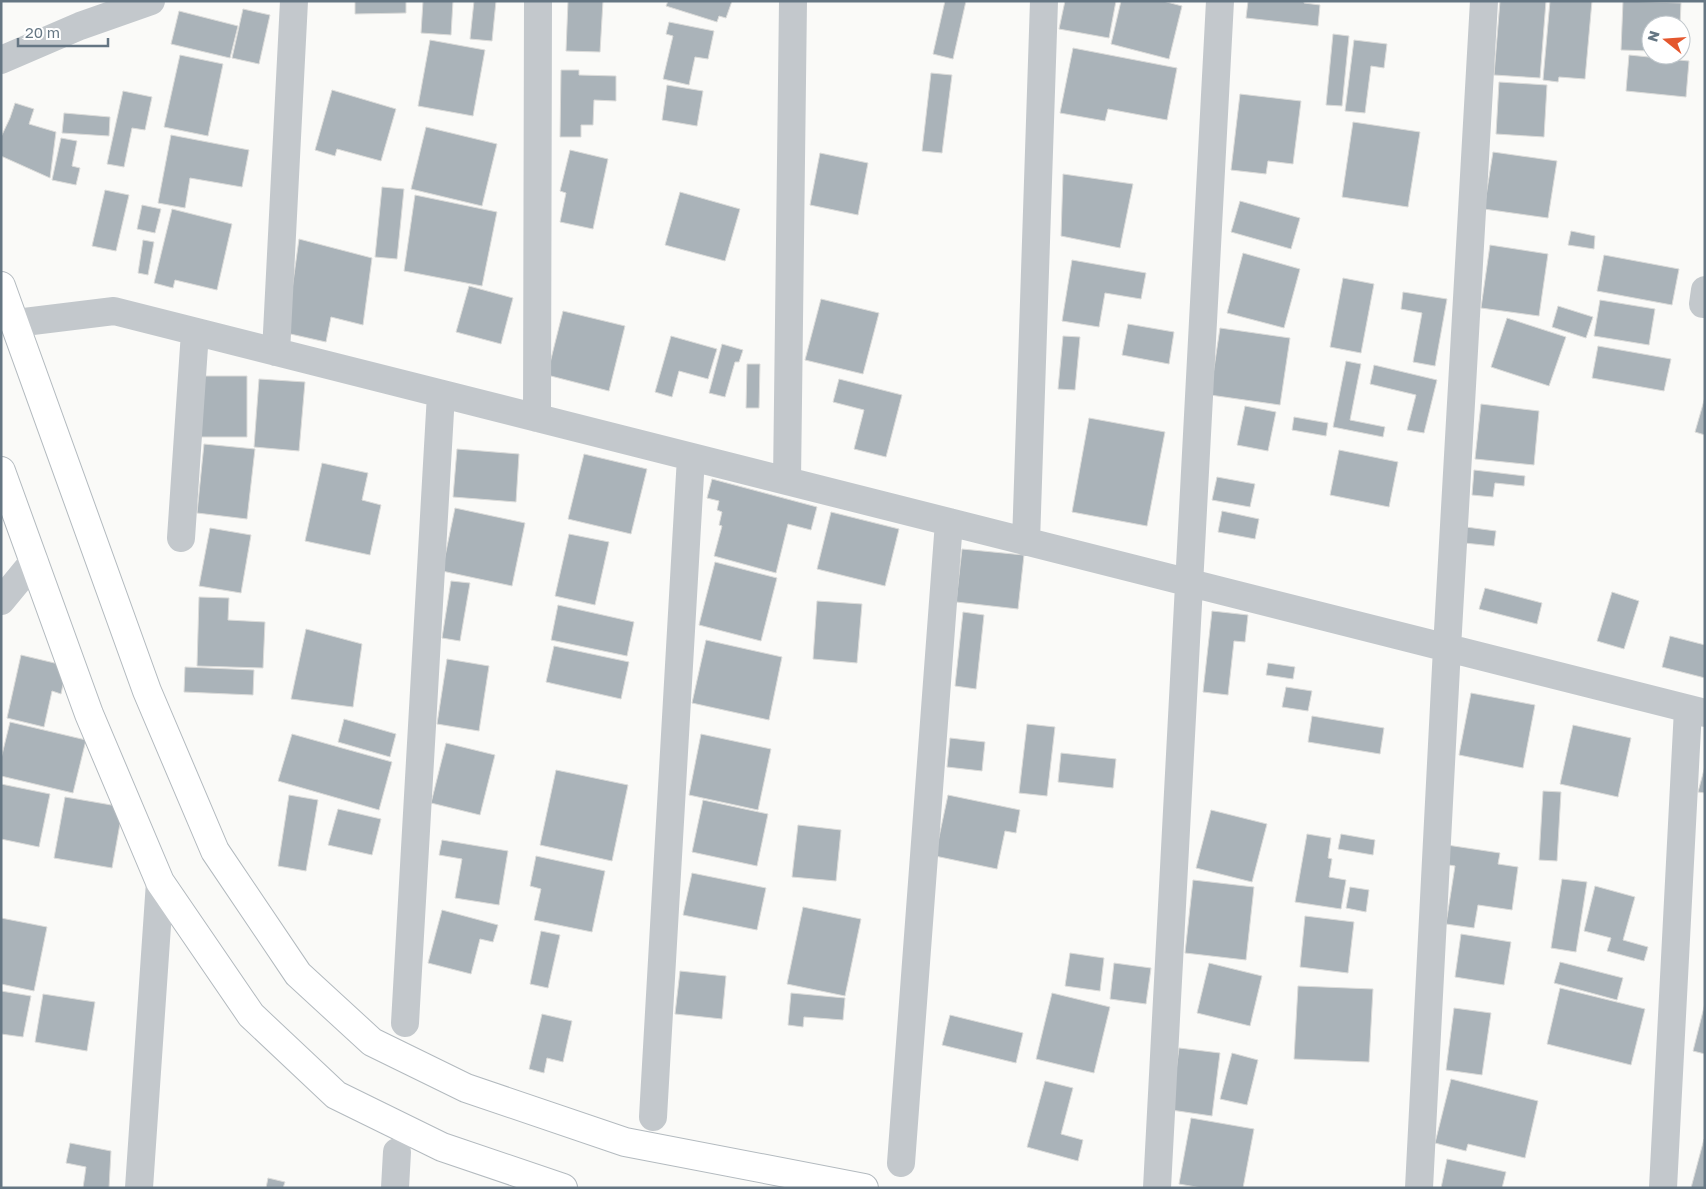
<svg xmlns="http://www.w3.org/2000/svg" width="1706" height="1189" font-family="'Golos Text',sans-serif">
<rect width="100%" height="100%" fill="#fafaf8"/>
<path fill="#aab3b9" stroke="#dcdcda" d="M 355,1 L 406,1 L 406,13 L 355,14 Z
M 423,1 L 453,1 L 451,35 L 421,33 Z
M 474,1 L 496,1 L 492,41 L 470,39 Z
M 568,1 L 603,1 L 600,52 L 566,51 Z
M 668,1 L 732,1 L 726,18 L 719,16 L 717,22 L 666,6 Z
M 945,1 L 966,1 L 953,59 L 933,54 Z
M 1065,1 L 1116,1 L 1109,38 L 1059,29 Z
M 1121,1 L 1163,1 L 1182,6 L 1169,59 L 1111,44 Z
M 1248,1 L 1304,1 L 1304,3 L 1320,5 L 1318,26 L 1246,18 Z
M 1500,1 L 1546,1 L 1540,78 L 1494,75 Z
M 1550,1 L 1592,1 L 1585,79 L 1559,77 L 1558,82 L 1543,80 Z
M 1623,1 L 1681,3 L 1680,25 L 1651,25 L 1651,51 L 1621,50 Z
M 243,9 L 270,15 L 259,64 L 232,58 Z
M 179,11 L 238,26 L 230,58 L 171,44 Z
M 669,22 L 714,31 L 708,59 L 695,57 L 689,85 L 663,79 L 673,36 L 666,34 Z
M 1333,34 L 1349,36 L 1342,106 L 1326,105 Z
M 430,40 L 485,50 L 473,116 L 418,106 Z
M 1354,40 L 1387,44 L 1384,68 L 1371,66 L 1365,113 L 1345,111 Z
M 1073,48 L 1177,68 L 1167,120 L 1108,109 L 1105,121 L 1060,113 Z
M 180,55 L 223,64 L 208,136 L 164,127 Z
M 1629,55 L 1689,61 L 1686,97 L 1626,91 Z
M 561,70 L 579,70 L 579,75 L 616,76 L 616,101 L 594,100 L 593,125 L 581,125 L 581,137 L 560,137 Z
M 931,73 L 952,75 L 942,153 L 922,151 Z
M 1499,82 L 1547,85 L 1544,137 L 1496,134 Z
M 667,85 L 703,91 L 697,126 L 662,120 Z
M 332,90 L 396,109 L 381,161 L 337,149 L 335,156 L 315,150 Z
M 123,91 L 152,97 L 145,130 L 132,128 L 124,167 L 107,164 Z
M 1240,94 L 1301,101 L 1293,164 L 1268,161 L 1266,174 L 1231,170 Z
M 15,103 L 34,109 L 29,124 L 56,132 L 50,178 L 1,156 L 1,137 L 10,118 Z
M 64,113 L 110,117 L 109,136 L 62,133 Z
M 1353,122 L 1420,132 L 1408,207 L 1342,197 Z
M 426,127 L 497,144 L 482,206 L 411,189 Z
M 171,135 L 249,150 L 242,187 L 190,178 L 185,208 L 158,203 Z
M 61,138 L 77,141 L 72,166 L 80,168 L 76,185 L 52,180 Z
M 570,150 L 608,159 L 593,229 L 560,222 L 566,193 L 560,191 Z
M 1493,152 L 1557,161 L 1548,218 L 1484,209 Z
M 820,153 L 868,163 L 858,215 L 810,205 Z
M 1063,174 L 1133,184 L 1120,248 L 1061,236 Z
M 382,187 L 404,189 L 397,259 L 375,257 Z
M 105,190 L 129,195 L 116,251 L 92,246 Z
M 680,192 L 740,209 L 725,261 L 665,245 Z
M 415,195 L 497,212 L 482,286 L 404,271 Z
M 1240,201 L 1300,218 L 1291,249 L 1231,232 Z
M 142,205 L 161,209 L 155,233 L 137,229 Z
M 172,209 L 232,224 L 217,290 L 175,280 L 173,288 L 154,283 Z
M 1571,231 L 1595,236 L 1594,249 L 1568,245 Z
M 299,239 L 372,258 L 363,325 L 331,317 L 326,342 L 286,333 Z
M 143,240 L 154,242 L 148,275 L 138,273 Z
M 1490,245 L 1548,254 L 1539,316 L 1481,308 Z
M 1243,253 L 1300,269 L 1284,328 L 1227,313 Z
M 1604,255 L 1679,269 L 1672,305 L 1597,291 Z
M 1072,260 L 1146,273 L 1141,299 L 1105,293 L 1099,327 L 1062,321 Z
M 1343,278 L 1374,284 L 1361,353 L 1330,347 Z
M 469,286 L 513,298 L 501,344 L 456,332 Z
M 1403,292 L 1447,299 L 1435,366 L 1413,362 L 1422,313 L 1401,309 Z
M 821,299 L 879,313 L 863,374 L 805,360 Z
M 1600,300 L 1655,309 L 1649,345 L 1594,336 Z
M 1558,306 L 1593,317 L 1586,338 L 1552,327 Z
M 563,311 L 625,326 L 609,391 L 547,375 Z
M 1507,318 L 1566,337 L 1549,386 L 1491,367 Z
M 1128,324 L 1174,332 L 1169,364 L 1122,355 Z
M 1220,328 L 1290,338 L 1280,405 L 1210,395 Z
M 671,336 L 717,349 L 708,379 L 679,371 L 672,397 L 655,392 Z
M 1063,336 L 1080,337 L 1075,390 L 1058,389 Z
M 722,344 L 743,350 L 739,362 L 735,362 L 725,397 L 709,393 Z
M 1598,346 L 1671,359 L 1664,391 L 1592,378 Z
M 1346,361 L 1361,364 L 1350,420 L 1385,427 L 1383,437 L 1333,427 Z
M 747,364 L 760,364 L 759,408 L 746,408 Z
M 1374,365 L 1437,380 L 1424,433 L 1407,430 L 1416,395 L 1370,384 Z
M 202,376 L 247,376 L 247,437 L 201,437 Z
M 259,379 L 305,382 L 299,451 L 254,447 Z
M 839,379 L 902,395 L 886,457 L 854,449 L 864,410 L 833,402 Z
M 1705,397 L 1705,435 L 1695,432 Z
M 1481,404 L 1539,411 L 1534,465 L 1475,459 Z
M 1245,406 L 1276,412 L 1268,451 L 1237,445 Z
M 1294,417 L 1328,423 L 1326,436 L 1292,430 Z
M 1089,418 L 1165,432 L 1147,526 L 1072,512 Z
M 204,444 L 255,449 L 247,519 L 197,513 Z
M 457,449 L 519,454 L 516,502 L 453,497 Z
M 1339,450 L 1398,462 L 1389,507 L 1330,495 Z
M 584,454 L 647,469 L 631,534 L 568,519 Z
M 322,463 L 368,473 L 362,500 L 381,505 L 370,555 L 305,541 Z
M 1474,470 L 1525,476 L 1524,486 L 1495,483 L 1493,497 L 1472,495 Z
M 1217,477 L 1255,484 L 1250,507 L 1212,500 Z
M 712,479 L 817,507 L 811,530 L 788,524 L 776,573 L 714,556 L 722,526 L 719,525 L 722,512 L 717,510 L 719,501 L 707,498 Z
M 455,508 L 525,523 L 512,586 L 442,571 Z
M 1222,511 L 1259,519 L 1255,539 L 1218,532 Z
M 831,512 L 899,529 L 885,586 L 817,569 Z
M 1466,527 L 1496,531 L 1494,546 L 1464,543 Z
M 210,528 L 251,535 L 241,593 L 199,586 Z
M 569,534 L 609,542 L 595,605 L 555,596 Z
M 962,549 L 1024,555 L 1018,609 L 956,602 Z
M 715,562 L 777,578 L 761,641 L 699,625 Z
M 451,581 L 470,583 L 460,641 L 442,638 Z
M 1485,588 L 1542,603 L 1537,624 L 1479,609 Z
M 1612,592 L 1639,601 L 1624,649 L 1597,641 Z
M 199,597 L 229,598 L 228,620 L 265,622 L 263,668 L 197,666 Z
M 817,601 L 862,604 L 857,663 L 813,659 Z
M 558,605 L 634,622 L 627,656 L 551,640 Z
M 1212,611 L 1248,615 L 1245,642 L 1234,641 L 1228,695 L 1203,692 Z
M 963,612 L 984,615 L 976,689 L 955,686 Z
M 306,629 L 362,644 L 353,707 L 291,699 Z
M 1670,636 L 1705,645 L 1705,678 L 1662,667 Z
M 706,640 L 782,657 L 769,720 L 692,703 Z
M 554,646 L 629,662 L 621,699 L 546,682 Z
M 21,655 L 67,666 L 61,694 L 52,691 L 44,727 L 7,718 Z
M 447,659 L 489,666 L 479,731 L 437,724 Z
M 1268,663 L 1295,667 L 1293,679 L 1266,675 Z
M 185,667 L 254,670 L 253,695 L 184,692 Z
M 1286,687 L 1312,691 L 1308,711 L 1282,707 Z
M 1471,693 L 1535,705 L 1523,768 L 1459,755 Z
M 1312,716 L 1384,728 L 1380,754 L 1308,742 Z
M 344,719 L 396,734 L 390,757 L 338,742 Z
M 10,722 L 86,740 L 73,793 L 1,776 L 1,759 Z
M 1027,724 L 1055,727 L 1047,796 L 1019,793 Z
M 1573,725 L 1631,738 L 1618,797 L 1560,784 Z
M 292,734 L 392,762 L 379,810 L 278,781 Z
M 701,734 L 771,749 L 758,810 L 689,795 Z
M 950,738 L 985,742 L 982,771 L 947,767 Z
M 446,743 L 495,755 L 480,815 L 431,803 Z
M 1061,753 L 1116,759 L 1113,788 L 1058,782 Z
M 1705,766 L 1705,793 L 1698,792 Z
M 556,770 L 628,785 L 612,861 L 540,845 Z
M 1,784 L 50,794 L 39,847 L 1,839 Z
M 1543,791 L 1561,792 L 1557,861 L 1539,860 Z
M 289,795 L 318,800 L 306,871 L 278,866 Z
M 948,795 L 1020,810 L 1016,833 L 1005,831 L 997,869 L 935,856 Z
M 65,797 L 123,807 L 112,868 L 54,858 Z
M 703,800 L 768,814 L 757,866 L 692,852 Z
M 338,809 L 381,819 L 372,855 L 328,845 Z
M 1211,810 L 1267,824 L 1252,882 L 1196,868 Z
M 798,825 L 841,830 L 836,881 L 792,877 Z
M 1307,834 L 1331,838 L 1328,858 L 1332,859 L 1329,877 L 1346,880 L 1341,909 L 1295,902 Z
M 1341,834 L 1375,840 L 1373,855 L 1338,849 Z
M 442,840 L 508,851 L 499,905 L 455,898 L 462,859 L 439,855 Z
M 1447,845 L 1500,853 L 1498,864 L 1518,867 L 1512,910 L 1478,905 L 1474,928 L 1446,924 L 1455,866 L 1443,864 Z
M 536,856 L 605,871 L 592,932 L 534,920 L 541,889 L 530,886 Z
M 692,873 L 766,888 L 757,930 L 683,915 Z
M 1562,879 L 1587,882 L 1576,952 L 1551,948 Z
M 1193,880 L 1254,887 L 1246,960 L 1185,953 Z
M 1595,886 L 1635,897 L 1623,940 L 1648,947 L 1644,961 L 1607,951 L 1611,938 L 1584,931 Z
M 1350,887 L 1369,890 L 1366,912 L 1346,908 Z
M 803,907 L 861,919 L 845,996 L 787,984 Z
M 442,910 L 498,925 L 493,942 L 480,939 L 471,974 L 428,963 Z
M 1305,916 L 1354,922 L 1348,973 L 1300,967 Z
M 1,918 L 47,927 L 34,991 L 1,984 Z
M 541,931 L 560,935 L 548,988 L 530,984 Z
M 1461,934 L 1511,942 L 1504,985 L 1455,977 Z
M 1070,953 L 1104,958 L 1100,991 L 1065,986 Z
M 1560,962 L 1623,978 L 1617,1000 L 1554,983 Z
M 1114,963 L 1151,968 L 1146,1004 L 1110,999 Z
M 1209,963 L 1262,976 L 1250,1026 L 1197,1013 Z
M 680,971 L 726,976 L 722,1019 L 675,1014 Z
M 1298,986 L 1373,989 L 1369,1062 L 1294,1059 Z
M 1560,988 L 1645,1009 L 1631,1065 L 1547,1044 Z
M 1,991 L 31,996 L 23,1037 L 1,1034 Z
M 791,993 L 845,998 L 843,1020 L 804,1017 L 803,1027 L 788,1025 Z
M 1052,993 L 1110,1007 L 1094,1073 L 1036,1059 Z
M 43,994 L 95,1002 L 87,1051 L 35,1042 Z
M 1705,1003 L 1705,1054 L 1693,1051 Z
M 1454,1008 L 1491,1013 L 1482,1075 L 1446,1070 Z
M 542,1014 L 572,1021 L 563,1062 L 547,1058 L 544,1073 L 529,1069 Z
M 950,1015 L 1023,1033 L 1016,1063 L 942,1045 Z
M 1179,1048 L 1220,1053 L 1212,1116 L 1171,1110 Z
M 1232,1053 L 1258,1060 L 1247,1105 L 1220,1099 Z
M 1451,1079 L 1538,1101 L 1525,1158 L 1468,1144 L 1466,1151 L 1435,1143 Z
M 1045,1081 L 1073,1088 L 1061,1134 L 1083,1140 L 1078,1161 L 1027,1147 Z
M 1191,1118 L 1254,1129 L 1243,1188 L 1202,1188 L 1179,1184 Z
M 1704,1139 L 1705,1188 L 1691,1188 Z
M 70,1143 L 111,1151 L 109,1188 L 83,1188 L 86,1167 L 66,1163 Z
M 1447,1159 L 1506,1172 L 1502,1188 L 1441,1188 Z
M 268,1178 L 285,1182 L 283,1188 L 266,1188 Z"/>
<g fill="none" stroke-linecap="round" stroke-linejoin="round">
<defs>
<path id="secondary" d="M 1,286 L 147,691 L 215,851 L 298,974 L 372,1042 L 466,1088 L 625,1142 L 864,1188
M 1,471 L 89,714 L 160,882 L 251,1015 L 336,1095 L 442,1147 L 563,1188"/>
</defs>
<use href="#secondary" stroke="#b3babf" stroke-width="30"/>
<path stroke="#c3c8cc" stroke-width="28" d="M 1,60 L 80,26 L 151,1
M 1703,304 L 1705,290
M 16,323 L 114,311 L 1705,713
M 276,352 L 294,1
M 537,418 L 538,1
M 787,481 L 793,1
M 181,538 L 195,332
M 1026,542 L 1044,1
M 1,601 L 34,561
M 405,1023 L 441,394
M 653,1117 L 691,457
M 901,1163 L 949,522
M 139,1188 L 160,882
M 395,1188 L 397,1152
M 1157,1188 L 1220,1
M 1419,1188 L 1447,648 L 1484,1
M 1663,1188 L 1688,709"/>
<use href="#secondary" stroke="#fff" stroke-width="28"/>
</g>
<rect width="1706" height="1189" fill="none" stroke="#657683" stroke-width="5"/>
<g transform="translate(1666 40) rotate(287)"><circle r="24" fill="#ffffff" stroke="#c1c8cd"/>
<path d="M0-4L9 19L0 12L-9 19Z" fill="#e4572e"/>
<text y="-8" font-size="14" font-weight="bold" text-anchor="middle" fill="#657683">N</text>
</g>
<path d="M18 38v8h90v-8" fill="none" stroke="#657683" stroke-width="2.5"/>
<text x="25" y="38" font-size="15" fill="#657683" stroke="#ffffff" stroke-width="4" paint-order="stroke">20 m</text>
</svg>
